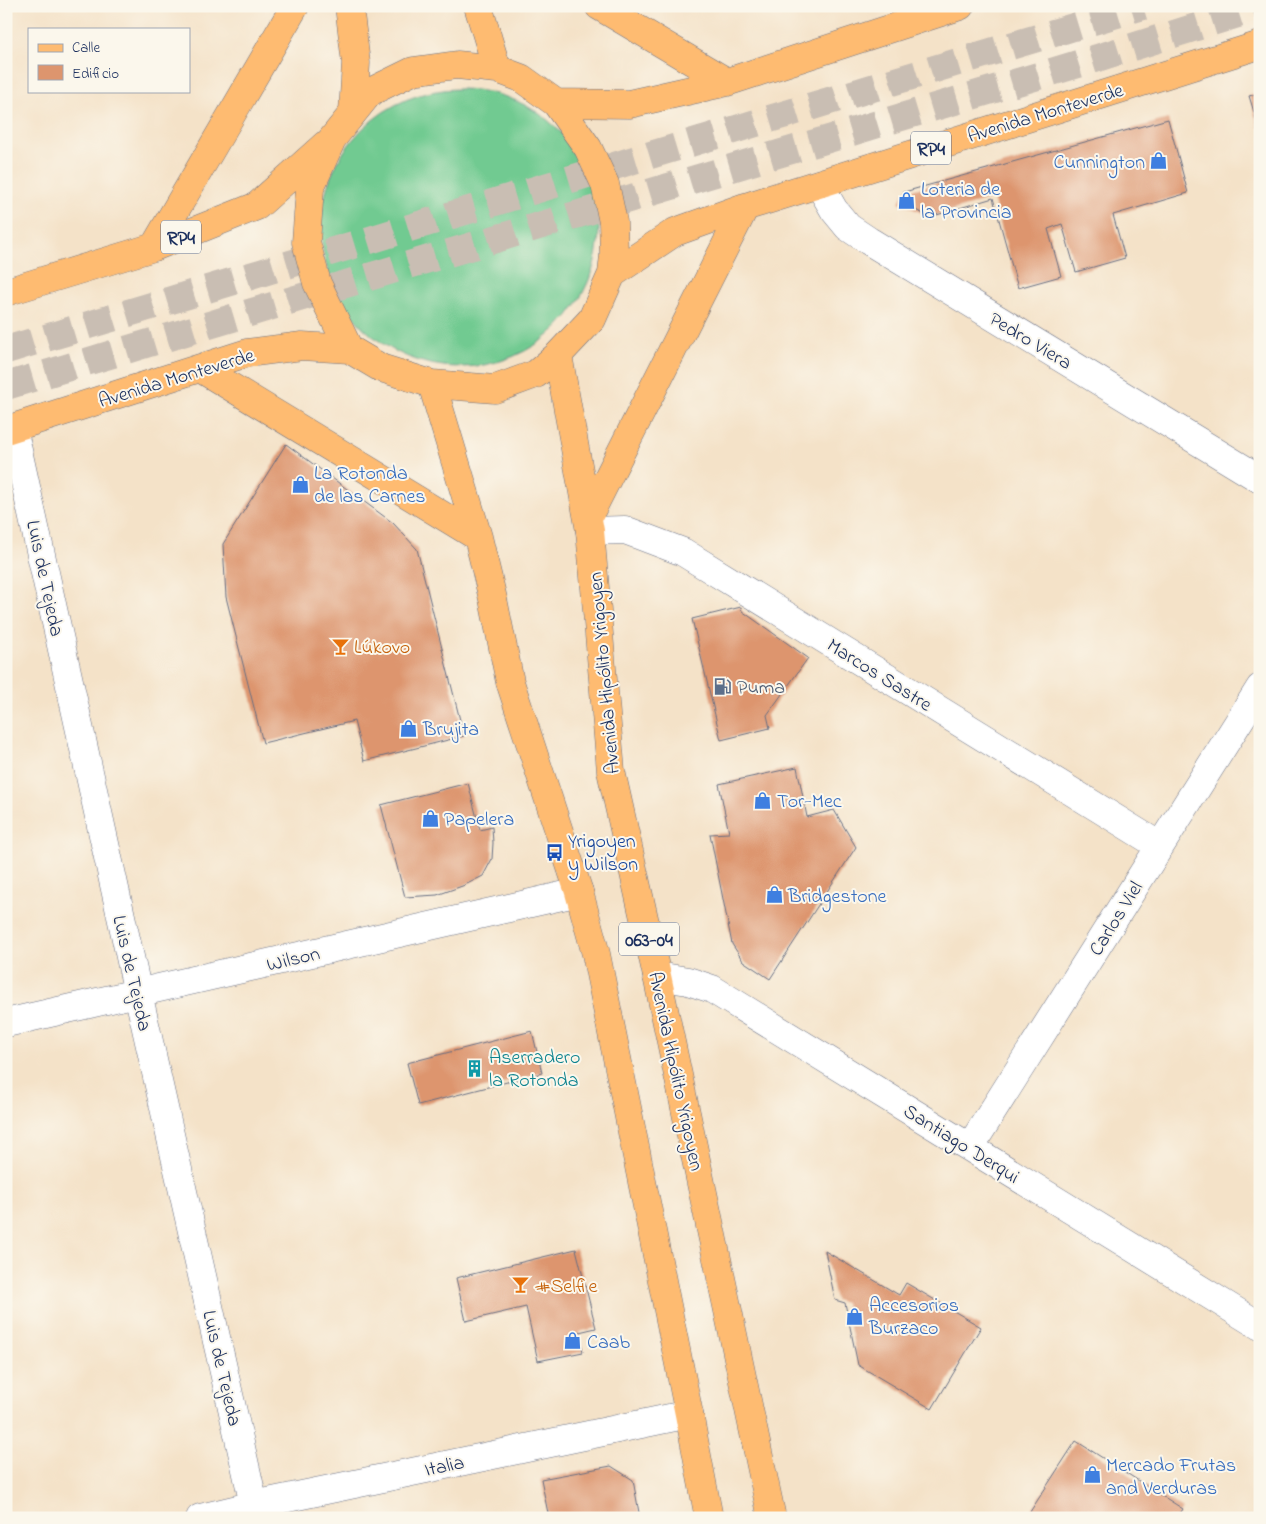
<svg xmlns="http://www.w3.org/2000/svg" width="1266" height="1524" font-family="'Indie Flower',sans-serif">
<rect width="100%" height="100%" fill="#fbf7ec"/>
<filter id="ink" filterUnits="userSpaceOnUse"><feTurbulence type="fractalNoise" baseFrequency=".02" numOctaves="2"/><feDisplacementMap in="SourceGraphic" scale="10" xChannelSelector="R" yChannelSelector="G"/><feConvolveMatrix kernelMatrix="1 2 1 2 8 2 1 2 1" color-interpolation-filters="sRGB"/></filter>
<filter id="wash" filterUnits="userSpaceOnUse"><feTurbulence type="fractalNoise" baseFrequency=".0096" numOctaves="4" result="noise"/><feDisplacementMap in="SourceGraphic" scale="20" xChannelSelector="R" yChannelSelector="G"/><feGaussianBlur stdDeviation="1.12" result="paint"/><feColorMatrix in="noise" values="0 0 0 0 0 0 0 0 0 0 0 0 0 0 0 0 0 1.4 0 .05"/><feComposite in="paint" operator="in"/></filter>
<g filter="url(#wash)">
<rect width="100%" height="100%" fill="#f4e2c8"/>
<path fill="#71ca91" stroke="#467c78" d="M321 228a139 139 0 1 1 278 0a139 139 0 1 1-278 0Z"/>
<g id="blocks">
<path fill="#dd956e" d="M 1260,93 L 1260,128 L 1259,128 L 1249,96 Z
M 1168,119 L 1188,193 L 1113,215 L 1125,258 L 1076,272 L 1062,224 L 1048,229 L 1061,276 L 1018,288 L 993,198 L 930,217 L 899,202 L 904,192 Z
M 286,444 L 393,523 L 417,549 L 464,736 L 364,761 L 354,721 L 263,743 L 226,597 L 223,544 Z
M 741,607 L 742,611 L 808,658 L 767,715 L 770,728 L 721,740 L 692,619 Z
M 797,767 L 807,817 L 834,810 L 856,847 L 770,979 L 743,961 L 732,944 L 710,834 L 729,833 L 719,784 Z
M 468,783 L 480,830 L 492,827 L 493,843 L 492,859 L 483,876 L 465,885 L 437,895 L 405,897 L 381,805 Z
M 532,1031 L 542,1073 L 418,1105 L 407,1063 Z
M 576,1249 L 596,1328 L 579,1332 L 583,1352 L 538,1361 L 526,1307 L 466,1321 L 456,1278 Z
M 825,1251 L 899,1295 L 906,1283 L 981,1327 L 932,1409 L 858,1365 L 845,1303 L 835,1300 Z
M 1076,1441 L 1183,1509 L 1177,1518 L 1026,1518 Z
M 611,1466 L 633,1480 L 640,1518 L 549,1518 L 541,1479 Z"/>
</g>
</g>
<g filter="url(#ink)">
<use href="#blocks" fill-opacity="0" stroke="#676e83" stroke-width="1"/>
<g fill="none" stroke-linecap="round" stroke-linejoin="round">
<path stroke="#c9beb3" stroke-width="28" stroke-dasharray="28 14" stroke-linecap="butt" d="M 6,350 L 1143,6
M 6,386 L 1078,64 L 1260,7"/>
<defs>
<path id="minor" d="M 819,184 L 834,210 L 848,227 L 869,241 L 1260,479
M 13,428 L 138,993 L 257,1518
M 590,531 L 625,530 L 683,552 L 1160,846
M 657,976 L 688,981 L 712,989 L 1260,1326
M 6,1023 L 579,892
M 970,1147 L 1260,688
M 200,1518 L 254,1505 L 689,1414"/>
<path id="primary" d="M 349,6 L 356,63 L 353,112
M 478,6 L 497,69
M 599,6 L 727,82
M 457,65 L 497,69 L 521,78 L 556,103 L 588,148 L 605,184 L 613,222 L 614,255 L 612,274 L 592,319 L 558,355 L 536,374 L 495,389 L 432,384 L 381,368 L 349,349 L 317,283 L 306,242 L 310,188 L 332,139 L 370,92 L 413,71 Z
M 556,103 L 629,104 L 727,82 L 960,6
M 154,247 L 295,6
M 612,274 L 675,232 L 745,207 L 1260,45
M 6,292 L 154,247 L 257,206 L 325,145
M 558,355 L 590,531 L 611,771 L 657,976 L 772,1518
M 200,368 L 478,537
M 432,384 L 478,537 L 493,599 L 510,682 L 579,892 L 596,954 L 689,1414 L 709,1518
M 6,430 L 247,353 L 302,346 L 349,349
M 588,517 L 745,207"/>
</defs>
<use href="#minor" stroke="#676e83" stroke-width="29"/>
<use href="#primary" stroke="#676e83" stroke-width="29"/>
<use href="#minor" stroke="#fff" stroke-width="28"/>
<use href="#primary" stroke="#febb71" stroke-width="28"/>
</g>
</g>
<defs>
<symbol id="shop-bare" viewBox="-9 -9 18 18"><path d="M-5-2.5h2.3a2.7 3.5 0 0 1 5.4 0H5L5.5 6h-11ZM-1.5-2.5h3a1.5 2.3 0 0 0-3 0Z" fill="#3f7fe0" stroke="#fbf7ec" stroke-width="2.5" paint-order="stroke"/></symbol>
<symbol id="bar-bare" viewBox="-9 -9 18 18"><path d="M-6-5H6L.8 .8V4.5H3.5V6h-7V4.5H-.8V.8Z" fill="#e8710a" stroke="#fbf7ec" stroke-width="2.5" paint-order="stroke"/></symbol>
<symbol id="fuel-bare" viewBox="-9 -9 18 18"><path d="M-5.5-6h7V0h2V4h1.3V-2.5L3-4.5l.8-.8L6-3V5H2.5V1h-1V6h-7ZM-4.2-4.7v3.2H.2V-4.7Z" fill="#5c6f8a" stroke="#fbf7ec" stroke-width="2.5" paint-order="stroke"/></symbol>
<symbol id="bus-bare" viewBox="-9 -9 18 18"><path d="M-5-6H5V4H4V6H2V4H-2V6H-4V4H-5ZM-3.5-4V0h7V-4ZM-3.5 1.2v1.5H-2V1.2ZM2 1.2v1.5H3.5V1.2Z" fill="#1a4fb4" stroke="#fbf7ec" stroke-width="2.5" paint-order="stroke"/></symbol>
<symbol id="building-bare" viewBox="-9 -9 18 18"><path d="M-4-6H4V6H1V3H-1V6H-4ZM-2.5-4.3h1.7v1.8h-1.7ZM.8-4.3h1.7v1.8H.8ZM-2.5-1h1.7V.8h-1.7ZM.8-1h1.7V.8H.8Z" fill="#0f9aa8" stroke="#fbf7ec" stroke-width="2.5" paint-order="stroke"/></symbol>
</defs>
<g fill-rule="evenodd">
<use href="#shop-bare" x="1146" y="148" width="25" height="25"/>
<use href="#shop-bare" x="894" y="188" width="25" height="25"/>
<use href="#shop-bare" x="288" y="472" width="25" height="25"/>
<use href="#bar-bare" x="328" y="634" width="25" height="25"/>
<use href="#fuel-bare" x="710" y="674" width="25" height="25"/>
<use href="#shop-bare" x="396" y="716" width="25" height="25"/>
<use href="#shop-bare" x="750" y="788" width="25" height="25"/>
<use href="#shop-bare" x="418" y="806" width="25" height="25"/>
<use href="#bus-bare" x="542" y="840" width="25" height="25"/>
<use href="#shop-bare" x="762" y="882" width="25" height="25"/>
<use href="#building-bare" x="462" y="1056" width="25" height="25"/>
<use href="#bar-bare" x="508" y="1272" width="25" height="25"/>
<use href="#shop-bare" x="842" y="1304" width="25" height="25"/>
<use href="#shop-bare" x="560" y="1328" width="25" height="25"/>
<use href="#shop-bare" x="1080" y="1462" width="25" height="25"/>
</g>
<g text-anchor="middle" stroke-width="4" stroke-linejoin="round" paint-order="stroke">
<g fill="#fbf7ec" stroke="#5e6b89" stroke-width="1">
<rect x="911" y="131.5" width="40" height="33" rx="4"/>
<rect x="161" y="220.5" width="40" height="33" rx="4"/>
<rect x="619" y="922.5" width="60" height="33" rx="4"/>
</g>
<g font-size="19" font-weight="bold" fill="#1b2f5e">
<text x="931" y="155">RP4</text>
<text x="181" y="244">RP4</text>
<text x="649" y="946">063-04</text>
</g>
<g font-size="20" fill="#1b2f5e" stroke="#fbf7ec">
<text transform="translate(1045 112) rotate(-17)" y="7">Avenida Monteverde</text>
<text transform="translate(1031 340) rotate(31)" y="7">Pedro Viera</text>
<text transform="translate(176 377) rotate(-17)" y="7">Avenida Monteverde</text>
<text transform="translate(46 578) rotate(78)" y="7">Luis de Tejeda</text>
<text transform="translate(603 673) rotate(-95)" y="7">Avenida Hipólito Yrigoyen</text>
<text transform="translate(880 674) rotate(32)" y="7">Marcos Sastre</text>
<text transform="translate(1115 918) rotate(-58)" y="7">Carlos Viel</text>
<text transform="translate(293 958) rotate(-13)" y="7">Wilson</text>
<text transform="translate(133 973) rotate(77)" y="7">Luis de Tejeda</text>
<text transform="translate(677 1071) rotate(78)" y="7">Avenida Hipólito Yrigoyen</text>
<text transform="translate(962 1143) rotate(32)" y="7">Santiago Derqui</text>
<text transform="translate(223 1368) rotate(77)" y="7">Luis de Tejeda</text>
<text transform="translate(444 1465) rotate(-12)" y="7">Italia</text>
</g>
<g font-size="20" fill="#366cbe" stroke="#fbf7ec" text-anchor="start">
<text x="1145" y="168" text-anchor="end">Cunnington</text>
<text x="921" y="195">Loteria de<tspan x="921" dy="23">la Provincia</tspan></text>
<text x="314" y="479">La Rotonda<tspan x="314" dy="23">de las Carnes</tspan></text>
<text x="423" y="735">Brujita</text>
<text x="777" y="807">Tor-Mec</text>
<text x="444" y="825">Papelera</text>
<text x="788" y="902">Bridgestone</text>
<text x="869" y="1311">Accesorios<tspan x="869" dy="23">Burzaco</tspan></text>
<text x="587" y="1348">Caab</text>
<text x="1106" y="1471">Mercado Frutas<tspan x="1106" dy="23">and Verduras</tspan></text>
</g>
<g font-size="20" fill="#c56008" stroke="#fbf7ec" text-anchor="start">
<text x="354" y="653">Lúkovo</text>
<text x="535" y="1292">#Selfie</text>
</g>
<g font-size="20" fill="#4e5e75" stroke="#fbf7ec" text-anchor="start">
<text x="737" y="693">Puma</text>
</g>
<g font-size="20" fill="#164399" stroke="#fbf7ec" text-anchor="start">
<text x="568" y="847">Yrigoyen<tspan x="568" dy="23">y Wilson</tspan></text>
</g>
<g font-size="20" fill="#0d838f" stroke="#fbf7ec" text-anchor="start">
<text x="489" y="1063">Aserradero<tspan x="489" dy="23">la Rotonda</tspan></text>
</g>
</g>
<rect width="1266" height="1524" fill="none" stroke="#fbf7ec" stroke-width="25"/>
<rect x="28" y="28" width="162" height="65" fill="#fbf7ec" stroke="#a1a7b3"/>
<rect x="38" y="44" width="25" height="8" fill="#febb71" stroke="#a1a7b3"/>
<text x="72" y="52" font-size="15" fill="#1b2f5e">Calle</text>
<rect x="38" y="65" width="25" height="15" fill="#dd956e" stroke="#a1a7b3"/>
<text x="72" y="78" font-size="15" fill="#1b2f5e">Edificio</text>
</svg>
